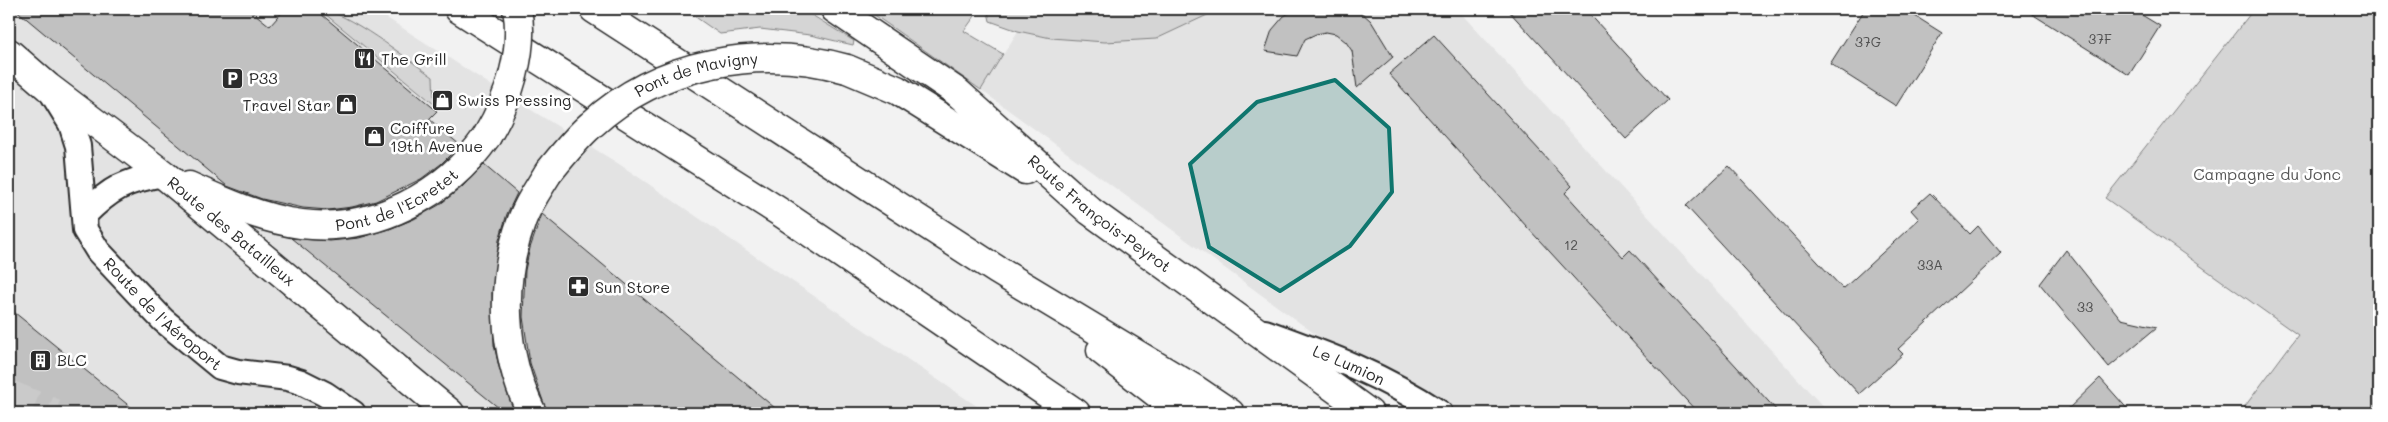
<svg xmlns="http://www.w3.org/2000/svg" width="2388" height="422" font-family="Mali,sans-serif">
<rect width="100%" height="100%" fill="#f2f2f2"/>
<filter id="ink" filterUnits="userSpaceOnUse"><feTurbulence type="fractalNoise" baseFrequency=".02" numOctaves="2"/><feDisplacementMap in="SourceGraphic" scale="10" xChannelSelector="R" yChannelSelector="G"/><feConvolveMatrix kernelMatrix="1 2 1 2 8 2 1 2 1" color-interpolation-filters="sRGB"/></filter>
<g filter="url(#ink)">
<path fill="#e3e3e3" d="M 9,9 L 373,9 L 494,87 L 619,164 L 987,413 L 9,413 Z
M 1220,9 L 1457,9 L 1829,413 L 1423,413 L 981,90 L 1018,31 L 1051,38 L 1156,39 Z"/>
<path fill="#d5d5d5" stroke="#808080" d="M 319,9 C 344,9 410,61 433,77 L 434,104 Z
M 684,9 L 802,9 L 854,41 L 853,45 L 810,35 L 760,29 L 720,34 Z
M 866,9 L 980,9 L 964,31 L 1003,54 L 981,90 Z
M 991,9 L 1220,9 L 1156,39 L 1105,42 L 1051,38 L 1018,31 L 990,21 L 988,12 Z
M 2254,9 L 2379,9 L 2379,413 L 2240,413 L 2298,335 L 2105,198 Z"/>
<path fill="#c1c1c1" stroke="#2b2b2b" d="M 15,9 L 249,9 L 270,26 L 285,9 L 315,9 L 437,111 L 429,119 L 460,145 L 441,164 L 421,179 L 376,201 L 352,207 L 328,210 L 303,208 L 262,199 L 227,186 Z
M 1296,9 L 1354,9 L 1361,12 L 1371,21 L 1393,57 L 1357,88 L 1352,51 L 1346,42 L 1336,34 L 1326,32 L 1316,34 L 1305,39 L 1297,56 L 1265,51 L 1272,30 L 1284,16 Z
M 1507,9 L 1585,9 L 1668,100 L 1626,139 Z
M 1865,9 L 1904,9 L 1942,33 L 1896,106 L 1830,64 Z
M 2024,9 L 2132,9 L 2160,26 L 2129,75 Z
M 1434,35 L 1572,186 L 1565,193 L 1623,257 L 1630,250 L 1779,413 L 1698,413 L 1527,227 L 1389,74 Z
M 484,165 L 517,193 L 507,214 L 499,240 L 492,293 L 494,345 L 500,371 L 515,413 L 505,413 L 291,238 L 330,241 L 359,238 L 387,230 L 414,219 L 439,205 L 462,187 Z
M 1729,166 L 1843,289 L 1919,219 L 1911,210 L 1930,193 L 1970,234 L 1978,226 L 2001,253 L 1898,349 L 1903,354 L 1859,394 L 1686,206 Z
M 542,214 L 781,413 L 547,413 L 530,363 L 523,317 L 525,270 L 530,248 Z
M 2066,250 L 2121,319 L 2157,327 L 2109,367 L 2040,284 Z
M 9,308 L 138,413 L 9,413 Z
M 2100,378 L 2131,413 L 2064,413 Z"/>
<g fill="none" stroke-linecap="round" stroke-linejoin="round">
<path stroke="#cacaca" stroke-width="28" stroke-dasharray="28 14" stroke-linecap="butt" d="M 9,394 L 55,413"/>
<defs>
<g id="street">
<path id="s1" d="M 52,93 L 71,124 L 78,146 L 85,230 L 98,251 L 163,320 L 220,367 L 238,372 L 288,378 L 301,382 L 325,394 L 353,413"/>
<path d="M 84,215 C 111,188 125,181 163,174"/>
<path id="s2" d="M 1265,332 C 1329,355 1383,375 1440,413"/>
</g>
<g id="primary">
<path id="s3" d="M 835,9 L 957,92 L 1090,211 L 1369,413"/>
<path id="s4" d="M 9,53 L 48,87 L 163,174 L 450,413"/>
<path d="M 847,69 L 897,90 L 1025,170"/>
<path id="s5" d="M 189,186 C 224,202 262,219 301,224 C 374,233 446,195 487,136"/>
<path d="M 532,413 C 502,354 499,282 522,220 C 528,203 539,188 548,173"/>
</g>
<path id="highway" d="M 459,9 L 783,214 L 1076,413
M 594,9 L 997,270 L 1196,390 L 1230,413
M 1101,350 L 1182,413"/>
</defs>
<use href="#street" stroke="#2b2b2b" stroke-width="28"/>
<use href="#primary" stroke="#2b2b2b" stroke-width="31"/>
<use href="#highway" stroke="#2b2b2b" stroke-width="31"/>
<use href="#street" stroke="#fff" stroke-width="24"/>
<use href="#primary" stroke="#fff" stroke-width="28"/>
<use href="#highway" stroke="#fff" stroke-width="28"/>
<defs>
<g id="primary-bridge">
<path d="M 487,136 C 509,99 525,51 517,9"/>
<path id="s6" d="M 548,173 C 562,156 575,139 591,125 C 659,62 760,44 847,69"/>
</g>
</defs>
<use href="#primary-bridge" stroke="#2b2b2b" stroke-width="31" stroke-linecap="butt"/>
<use href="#primary-bridge" stroke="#fff" stroke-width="28"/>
</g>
</g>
<path fill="#0f766e" fill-opacity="0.2" stroke="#0f766e" stroke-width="4" stroke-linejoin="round" d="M 1335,80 L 1389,128 L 1392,192 L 1350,246 L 1280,291 L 1209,247 L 1190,164 L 1257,102 Z"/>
<defs>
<symbol id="restaurant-square" viewBox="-11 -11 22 22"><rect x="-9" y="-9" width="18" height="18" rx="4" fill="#2b2b2b" stroke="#fff"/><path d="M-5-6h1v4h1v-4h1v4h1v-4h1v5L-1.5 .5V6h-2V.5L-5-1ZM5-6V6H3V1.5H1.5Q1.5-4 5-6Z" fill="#fff"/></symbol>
<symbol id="parking-square" viewBox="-11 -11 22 22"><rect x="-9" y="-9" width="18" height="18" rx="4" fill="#2b2b2b" stroke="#fff"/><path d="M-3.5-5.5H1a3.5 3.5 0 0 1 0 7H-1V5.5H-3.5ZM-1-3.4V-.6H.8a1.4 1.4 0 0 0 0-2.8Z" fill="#fff"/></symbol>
<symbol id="shop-square" viewBox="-11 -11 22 22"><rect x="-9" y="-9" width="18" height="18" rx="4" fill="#2b2b2b" stroke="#fff"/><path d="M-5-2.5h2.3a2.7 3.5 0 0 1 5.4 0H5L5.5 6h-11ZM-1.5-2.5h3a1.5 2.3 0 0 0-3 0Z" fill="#fff"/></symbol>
<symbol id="pharmacy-square" viewBox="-11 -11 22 22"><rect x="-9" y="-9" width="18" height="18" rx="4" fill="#2b2b2b" stroke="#fff"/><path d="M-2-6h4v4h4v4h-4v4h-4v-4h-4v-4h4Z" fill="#fff"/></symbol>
<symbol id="building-square" viewBox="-11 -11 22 22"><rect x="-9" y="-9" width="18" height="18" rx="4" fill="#2b2b2b" stroke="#fff"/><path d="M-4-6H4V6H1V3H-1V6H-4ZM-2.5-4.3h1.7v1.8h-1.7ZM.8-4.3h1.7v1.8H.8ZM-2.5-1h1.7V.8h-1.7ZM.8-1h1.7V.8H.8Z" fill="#fff"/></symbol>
</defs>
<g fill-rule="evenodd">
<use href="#restaurant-square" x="352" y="46" width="25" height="25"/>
<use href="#parking-square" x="220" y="66" width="25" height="25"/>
<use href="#shop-square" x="430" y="88" width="25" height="25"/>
<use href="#shop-square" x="334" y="92" width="25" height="25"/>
<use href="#shop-square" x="362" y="124" width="25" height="25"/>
<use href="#pharmacy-square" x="566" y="274" width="25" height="25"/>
<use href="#building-square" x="28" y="348" width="25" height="25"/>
</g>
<g text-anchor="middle" stroke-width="5" stroke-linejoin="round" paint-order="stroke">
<g font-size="14" fill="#505050">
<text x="2100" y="44">37F</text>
<text x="1868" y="47">37G</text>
<text x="1571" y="250">12</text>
<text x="1930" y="270">33A</text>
<text x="2085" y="312">33</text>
</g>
<g font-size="16" fill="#2b2b2b" stroke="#fff" text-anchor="start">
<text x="381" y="65">The Grill</text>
<text x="249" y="84">P33</text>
<text x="458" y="106">Swiss Pressing</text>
<text x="331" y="111" text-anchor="end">Travel Star</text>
<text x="390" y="134">Coiffure<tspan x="390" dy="18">19th Avenue</tspan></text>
<text x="595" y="293">Sun Store</text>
<text x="57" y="366">BLC</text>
</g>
<g font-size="16" fill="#2b2b2b" stroke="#fff">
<text dy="6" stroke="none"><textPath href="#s6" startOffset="184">Pont de Mavigny</textPath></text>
<text dy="6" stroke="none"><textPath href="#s5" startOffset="220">Pont de l'Ecretet</textPath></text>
<text dy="6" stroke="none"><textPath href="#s3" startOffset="335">Route François-Peyrot</textPath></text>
<text dy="6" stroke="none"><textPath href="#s4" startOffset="285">Route des Batailleux</textPath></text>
<text dy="6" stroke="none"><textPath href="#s1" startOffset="259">Route de l'Aéroport</textPath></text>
<text dy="6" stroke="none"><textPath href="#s2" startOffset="90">Le Lumion</textPath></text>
</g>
<g font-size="16" fill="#565656" stroke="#fff">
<text x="2267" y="180">Campagne du Jonc</text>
</g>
</g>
<rect width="2388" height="422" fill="none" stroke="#fff" stroke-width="30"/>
<rect x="15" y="15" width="2358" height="392" fill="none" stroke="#2b2b2b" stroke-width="2" filter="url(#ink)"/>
</svg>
